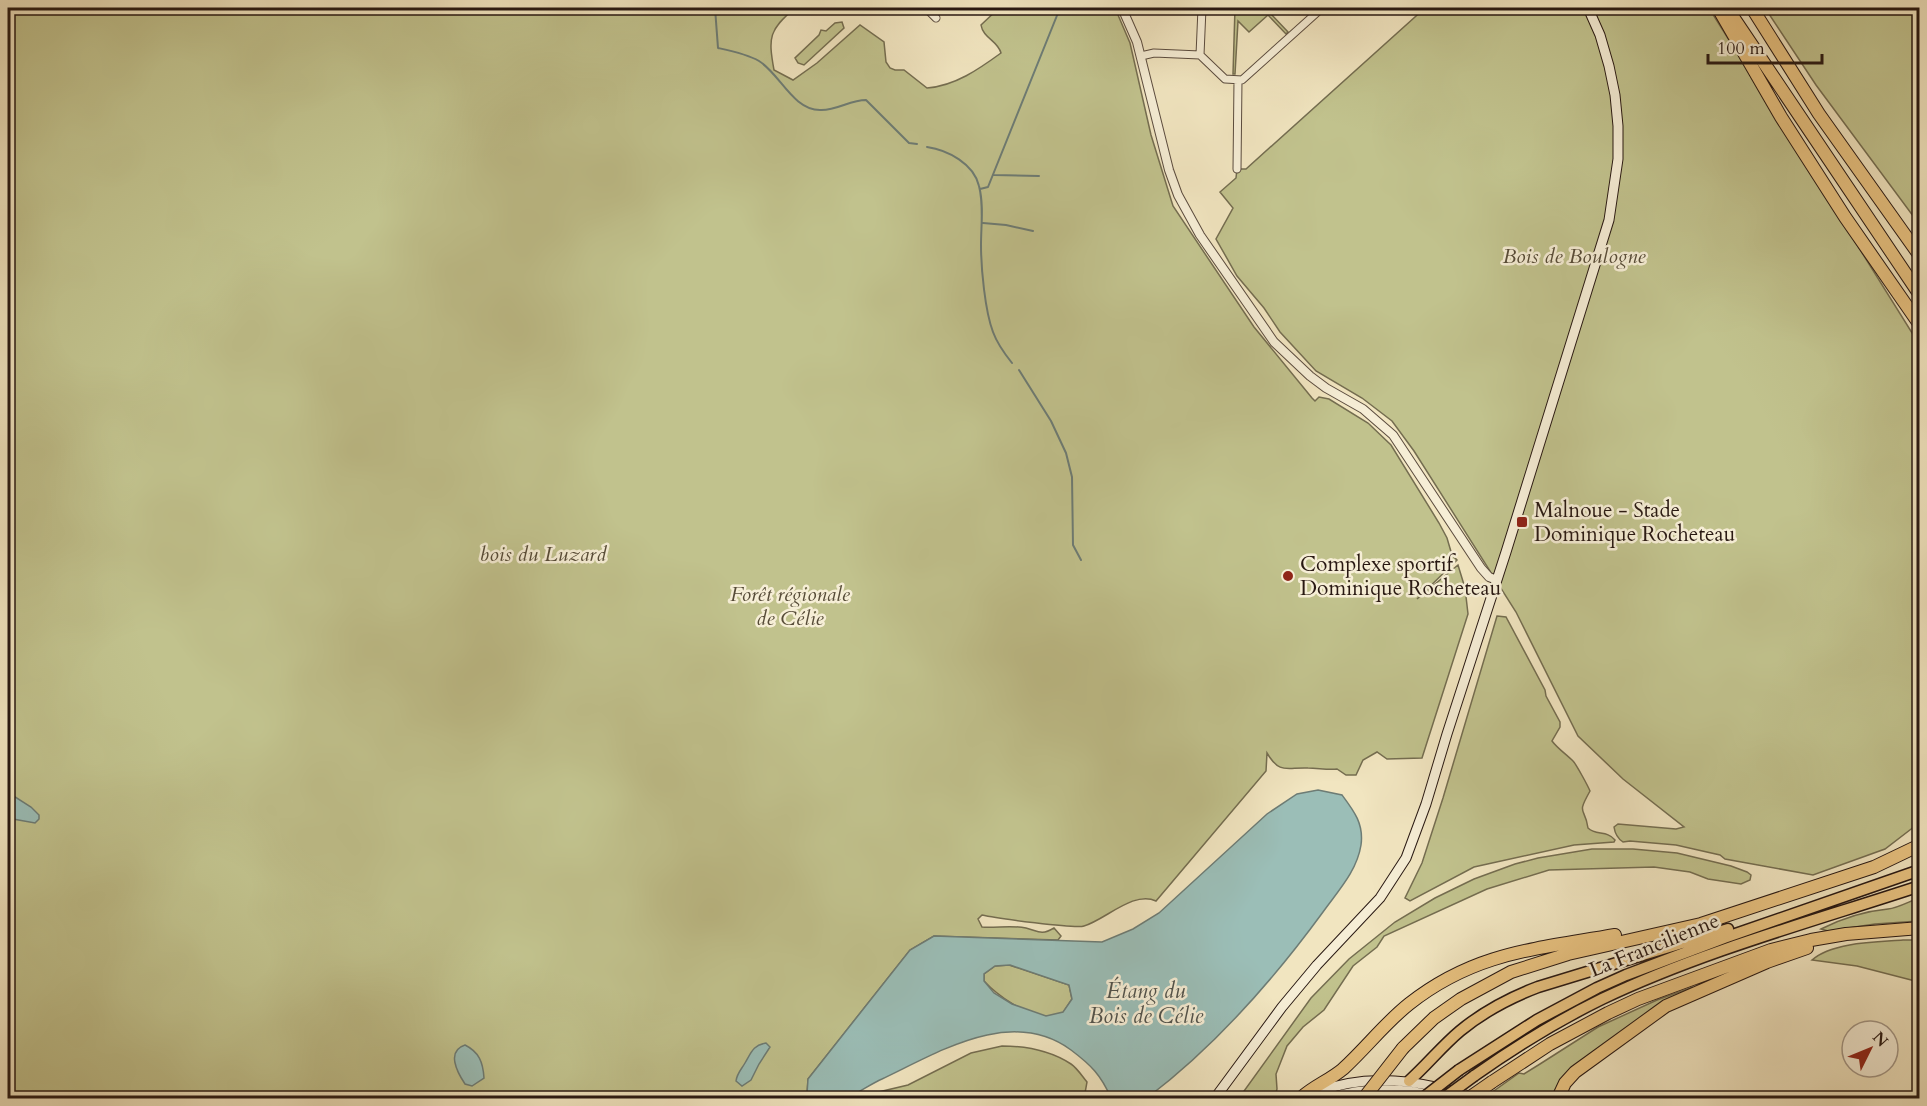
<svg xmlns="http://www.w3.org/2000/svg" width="1927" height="1106" font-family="Cardo,serif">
<rect width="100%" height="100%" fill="#f1e5c0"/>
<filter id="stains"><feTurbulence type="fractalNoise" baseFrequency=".00333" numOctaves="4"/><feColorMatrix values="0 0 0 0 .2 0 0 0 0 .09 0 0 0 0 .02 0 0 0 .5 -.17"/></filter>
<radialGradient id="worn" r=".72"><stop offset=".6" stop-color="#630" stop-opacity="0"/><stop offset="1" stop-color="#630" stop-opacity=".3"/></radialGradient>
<path fill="#c1c28d" stroke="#746d50" stroke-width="1.5" d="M 8,8 L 795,8 C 769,30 768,37 774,70 L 793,80 L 817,63 L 860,25 L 884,42 L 886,62 L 890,68 L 895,70 L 904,70 L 927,88 C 955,86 979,69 1001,53 C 998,41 983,38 981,25 L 999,8 L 1115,8 L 1130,43 L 1151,135 L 1173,206 L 1254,327 L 1312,398 L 1315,401 L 1319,397 L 1329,399 L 1368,423 L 1391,445 L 1439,523 L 1447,538 L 1452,555 L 1457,560 L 1417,599 L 1458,565 L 1465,588 L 1468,614 L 1422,758 L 1387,759 L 1377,752 L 1363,760 L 1356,775 L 1346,775 L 1337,769 C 1327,770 1318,768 1308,768 C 1287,767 1280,775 1267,753 L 1266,771 L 1156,901 C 1134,890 1105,920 1084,926 C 1076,929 995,918 982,915 L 978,919 L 982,927 C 996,928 1013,925 1026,928 C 1038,931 1041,936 1054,928 L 1061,936 L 1058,940 L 934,936 L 910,950 L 808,1079 L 807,1094 L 804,1098 L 8,1098 Z
M 1235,8 L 1276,8 L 1270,13 L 1288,32 L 1286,34 L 1268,15 L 1249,32 L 1238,21 L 1235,74 L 1233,74 Z
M 1425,8 L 1709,8 L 1919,344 L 1919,823 L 1885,849 L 1813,875 L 1725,859 L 1720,855 L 1676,845 L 1630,841 L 1623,842 C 1617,838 1615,834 1614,827 L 1618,824 L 1676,829 L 1684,827 L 1623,779 L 1578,736 L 1516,612 L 1414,451 L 1392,421 L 1362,398 L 1316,371 L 1280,332 L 1264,308 L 1237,276 L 1216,239 L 1233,208 L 1220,192 L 1236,178 L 1237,169 L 1246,169 Z
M 1765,8 L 1919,8 L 1919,224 L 1816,85 Z
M 842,22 L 844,28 L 804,65 L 798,63 L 795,58 L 819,35 L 821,30 L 826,31 L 835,23 Z
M 1497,616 L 1506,617 L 1545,690 L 1546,696 L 1560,722 L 1560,727 L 1552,741 C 1558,749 1566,754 1573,761 C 1576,764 1588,786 1590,791 C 1576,816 1585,806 1588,828 C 1596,836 1607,830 1615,840 L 1614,842 L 1574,845 L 1474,867 L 1410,901 L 1405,898 L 1422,863 L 1443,798 Z
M 1592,849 L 1633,849 L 1677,853 L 1731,866 L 1747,872 L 1751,875 L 1750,880 L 1741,884 L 1708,879 L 1690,872 L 1654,867 L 1549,870 L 1487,889 L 1384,936 L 1377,947 L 1353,966 L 1324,1010 L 1303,1027 L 1287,1046 L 1276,1074 L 1277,1089 L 1276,1093 L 1269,1098 L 1239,1098 L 1311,998 L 1349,959 L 1395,922 L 1435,898 L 1474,879 L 1515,864 L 1538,858 Z
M 1919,898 L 1919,921 L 1875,924 L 1828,931 L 1821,929 C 1841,919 1866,911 1888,909 C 1898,908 1910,901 1919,898 Z
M 1903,940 L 1919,940 L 1919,982 L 1857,966 L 1812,960 C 1832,942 1877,942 1903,940 Z
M 1009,965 L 1069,985 L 1072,999 L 1063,1013 C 1058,1014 1050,1017 1045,1016 C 1024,1014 998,996 984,981 L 984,974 L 995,966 Z
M 1693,987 L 1680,995 L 1556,1094 L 1534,1092 L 1513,1098 L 1505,1098 L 1491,1093 L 1519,1073 L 1524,1074 L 1540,1064 L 1598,1027 L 1657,1000 Z
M 1002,1046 C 1026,1046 1051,1051 1071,1064 C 1077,1068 1082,1076 1087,1082 L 1085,1093 L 1088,1098 L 862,1098 L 870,1094 L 908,1085 L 971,1053 Z"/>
<path fill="#9bbeb7" stroke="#6d7c75" stroke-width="1.5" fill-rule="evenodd" d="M 8,770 L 11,775 L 9,784 L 12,795 L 31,807 L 39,815 L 39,819 L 35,823 L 13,819 L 8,816 Z
M 1318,790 L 1342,795 C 1354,811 1364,824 1361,845 C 1357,871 1338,891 1323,912 C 1274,979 1213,1048 1147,1098 L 1111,1098 C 1101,1075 1091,1065 1071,1050 C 1011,1006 939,1052 882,1079 C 872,1083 854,1096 846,1098 C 834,1102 817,1099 804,1098 L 807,1094 L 808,1079 L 910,950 L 934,936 L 1102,942 L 1133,929 L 1159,913 L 1267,814 L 1297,794 ZM 1010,965 L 1069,985 L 1072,999 L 1063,1012 L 1046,1016 L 1012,1004 L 994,993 L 984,981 L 984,974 L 995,966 Z
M 766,1043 L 770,1047 L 759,1064 L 751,1080 L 742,1086 L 736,1081 C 737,1073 741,1070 745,1063 C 751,1053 753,1045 766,1043 Z
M 465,1045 C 479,1052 483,1062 484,1078 L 472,1086 L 465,1084 C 457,1072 446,1051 465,1045 Z"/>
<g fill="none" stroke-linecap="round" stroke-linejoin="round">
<path stroke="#6d7c75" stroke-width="2" d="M 715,8 L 718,48 C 732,51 747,54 759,61 C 780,74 793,110 820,110 C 836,111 850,100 866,100 L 909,143 L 917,144
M 927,147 C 948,150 974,164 979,186 C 984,205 981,226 981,245 C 981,268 985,311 993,332 C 997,343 1004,353 1012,363
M 994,175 L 1039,176
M 980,189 L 988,187 L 1060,8
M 983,223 L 1006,225 L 1033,231
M 1019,370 L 1051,421 L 1066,453 L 1072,477 L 1073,545 L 1081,560"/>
<defs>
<path id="minor" d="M 926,8 L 936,18
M 1200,55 L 1202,8
M 1141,56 L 1154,53 L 1200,55 L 1225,79 L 1242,80 L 1322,8
M 1237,169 L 1238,80"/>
<path id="tertiary" d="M 1122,8 L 1137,42 L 1169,170 L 1178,195 L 1200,235 L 1274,342 L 1310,376 L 1326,388 L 1363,409 L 1393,435 L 1481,568 L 1489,577 L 1497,580"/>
<path id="secondary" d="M 1314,1093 C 1368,1072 1421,1080 1475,1098
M 1215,1098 L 1282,1007 L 1317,965 L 1380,898 L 1406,858 L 1426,804 L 1447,734 L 1506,552 L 1609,220 L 1618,159 L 1618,126 L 1615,95 L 1609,66 L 1600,35 L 1588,8
M 1329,1098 C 1365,1087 1405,1087 1440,1098"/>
<path id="trunk" d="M 1459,1070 L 1537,1020 L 1597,988 L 1626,975 L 1724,938 L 1920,870
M 1474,1076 C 1515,1047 1557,1021 1602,999 C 1703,951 1814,921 1920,886
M 1409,1081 C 1427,1065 1442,1046 1460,1031 C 1483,1012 1509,998 1538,987 L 1728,929"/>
<path id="motorway" d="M 1718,8 L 1781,117 L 1845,217 L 1920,325
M 1727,8 L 1920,295
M 1752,8 L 1819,114 L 1920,256
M 1403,1048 L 1434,1018 L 1461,999 L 1511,972 L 1568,954 L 1701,924 L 1874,867 L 1920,845
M 1492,1082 L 1550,1044 L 1608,1013 L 1638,999 L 1771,950 L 1811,940 L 1846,934 L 1920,928
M 1302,1097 C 1314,1086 1330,1080 1343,1069 C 1366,1048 1385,1023 1409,1004 C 1475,952 1536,949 1615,935
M 1558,1098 L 1565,1083 L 1575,1072 L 1666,1006 L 1767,962 L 1807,948"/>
</defs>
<use href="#minor" stroke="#5a4b3e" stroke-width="9"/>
<use href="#tertiary" stroke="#5a4b3e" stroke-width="10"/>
<use href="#secondary" stroke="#281812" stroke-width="11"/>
<use href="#trunk" stroke="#281812" stroke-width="13"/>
<use href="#motorway" stroke="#281812" stroke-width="14"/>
<use href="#minor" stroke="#f6eed6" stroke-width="7"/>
<use href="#tertiary" stroke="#f6eed6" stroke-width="8"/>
<use href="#secondary" stroke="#f6eed6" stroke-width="9"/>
<use href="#trunk" stroke="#e8c280" stroke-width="10"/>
<use href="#motorway" stroke="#e8c280" stroke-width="12"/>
<defs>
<path id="trunk-bridge" d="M 1423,1098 L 1459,1070
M 1444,1098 L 1474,1076"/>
<path id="motorway-bridge" d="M 1364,1098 L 1403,1048
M 1469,1098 L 1492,1082"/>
</defs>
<use href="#trunk-bridge" stroke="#281812" stroke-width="13" stroke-linecap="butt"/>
<use href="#motorway-bridge" stroke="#281812" stroke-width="14" stroke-linecap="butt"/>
<use href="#trunk-bridge" stroke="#e8c280" stroke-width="10"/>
<use href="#motorway-bridge" stroke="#e8c280" stroke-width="12"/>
</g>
<g fill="#8f2418" stroke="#f6eed6" stroke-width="2">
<rect x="1516" y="516" width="12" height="12" rx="3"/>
<circle cx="1288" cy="576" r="6"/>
</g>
<g text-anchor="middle" stroke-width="5" stroke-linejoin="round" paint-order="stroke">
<g font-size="21" font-style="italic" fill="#564b37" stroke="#f6eed6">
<text x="1574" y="263">Bois de Boulogne</text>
<text x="543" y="561">bois du Luzard</text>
<text x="790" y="601">Forêt régionale<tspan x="790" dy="24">de Célie</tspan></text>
</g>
<g font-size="21" fill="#281812" stroke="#f6eed6" text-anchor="start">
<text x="1534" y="517">Malnoue - Stade<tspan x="1534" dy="24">Dominique Rocheteau</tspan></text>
<text x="1300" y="571">Complexe sportif<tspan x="1300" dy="24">Dominique Rocheteau</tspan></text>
</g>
<g font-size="21" fill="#281812" stroke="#f6eed6">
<text transform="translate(1654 945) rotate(-22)" y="7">La Francilienne</text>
</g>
<g font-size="22" font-style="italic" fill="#50524c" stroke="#f6eed6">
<text x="1146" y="998">Étang du<tspan x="1146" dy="25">Bois de Célie</tspan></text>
</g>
</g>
<rect width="1927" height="1106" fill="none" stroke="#f1e5c0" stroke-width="30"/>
<rect x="9" y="9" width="1909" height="1088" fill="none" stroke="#281812" stroke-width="3"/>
<rect x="15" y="15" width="1897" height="1076" fill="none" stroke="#281812" stroke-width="1.5"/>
<g transform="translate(1870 1049) rotate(47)"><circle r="28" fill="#f6eed6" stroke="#a49888" stroke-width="1.5"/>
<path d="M0-4.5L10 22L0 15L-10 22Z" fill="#8f2418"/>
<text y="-9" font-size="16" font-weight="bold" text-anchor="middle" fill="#281812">N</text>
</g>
<path d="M1708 54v9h114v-9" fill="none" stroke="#281812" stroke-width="3"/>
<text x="1717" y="54" font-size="18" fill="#281812" stroke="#f6eed6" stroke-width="4.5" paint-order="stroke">100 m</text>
<rect width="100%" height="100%" filter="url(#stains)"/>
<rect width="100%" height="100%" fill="url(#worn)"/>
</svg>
